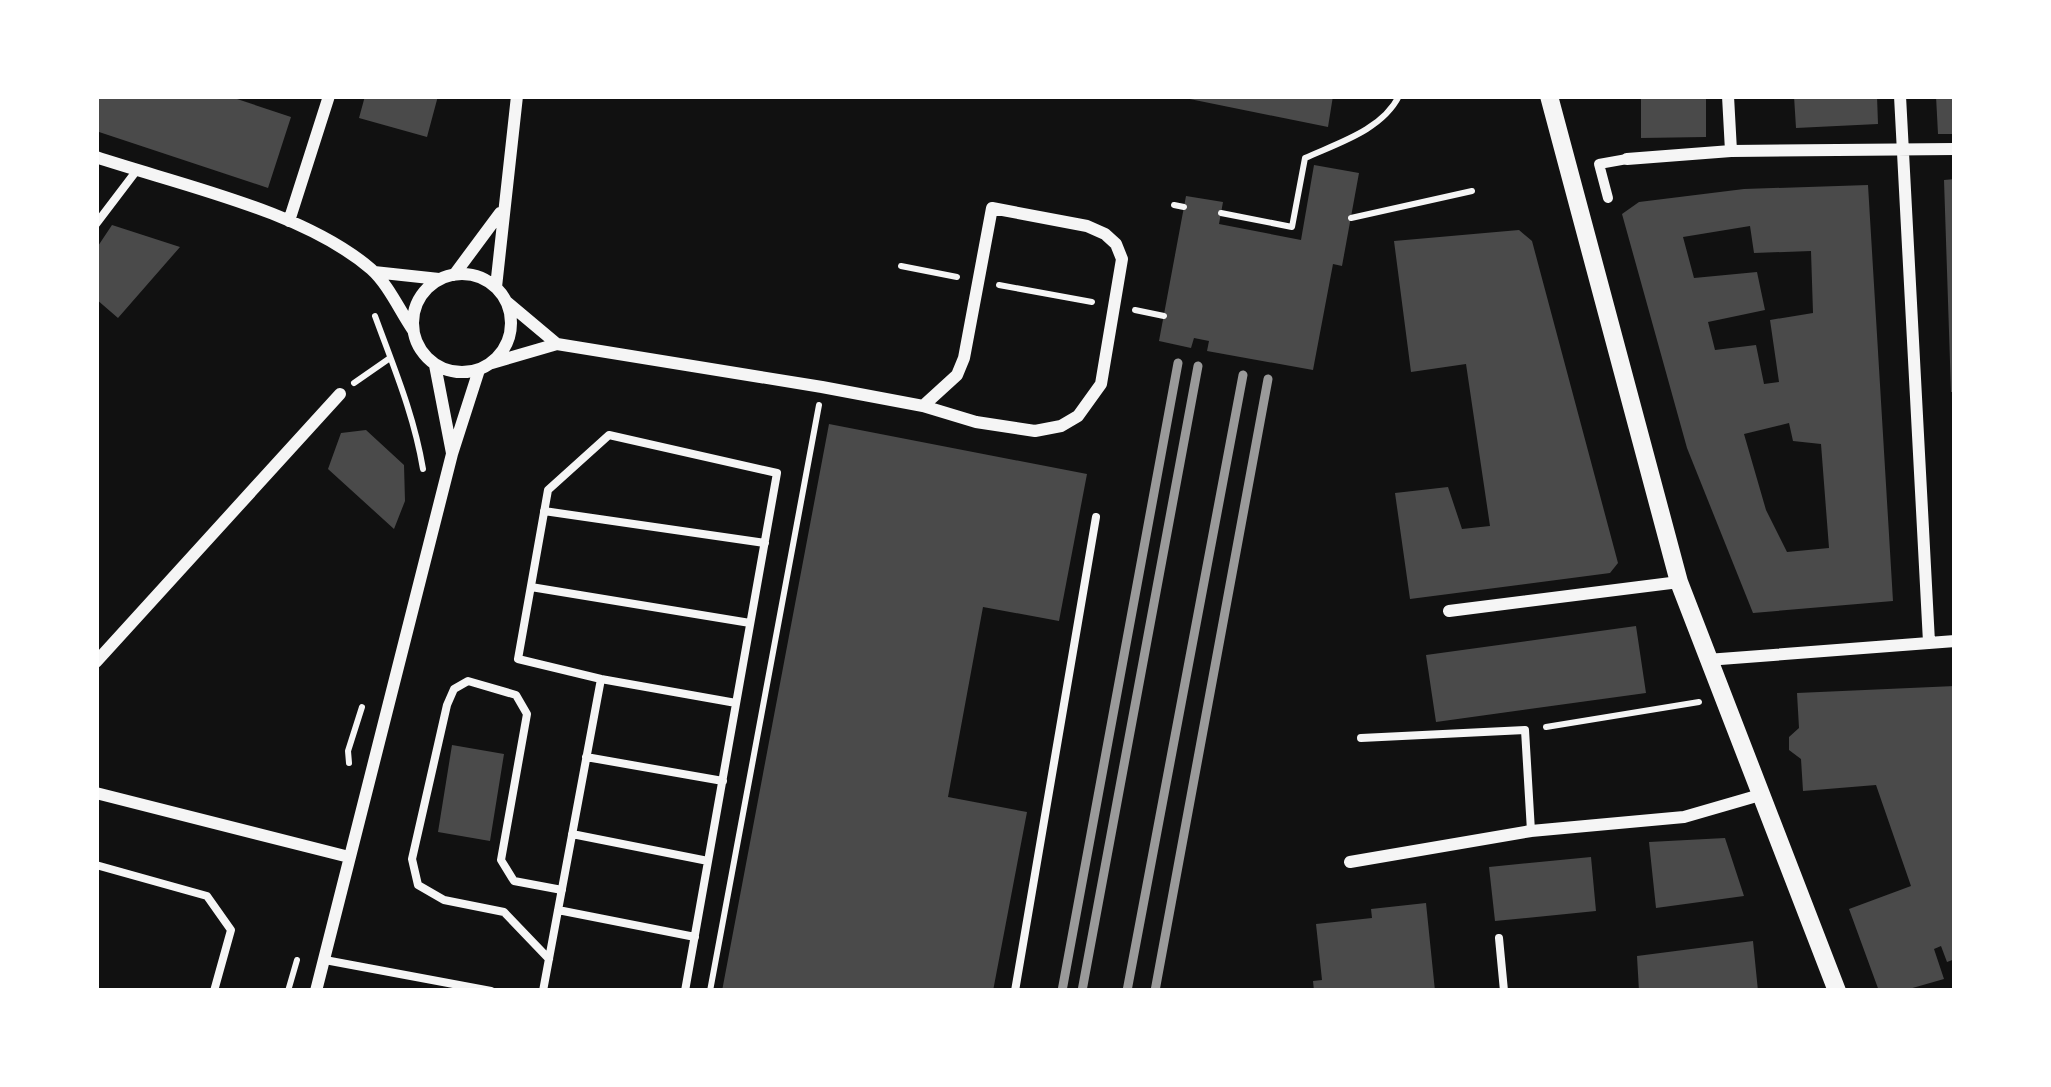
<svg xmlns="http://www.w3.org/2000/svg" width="2051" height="1087" font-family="'Noto Serif',serif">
<rect width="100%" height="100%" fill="#111"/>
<path fill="#4a4a4a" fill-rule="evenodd" d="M 96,96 L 228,96 L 291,117 L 268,188 L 96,131 Z
M 365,96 L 438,96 L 427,137 L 359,118 Z
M 1175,96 L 1333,96 L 1328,127 Z
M 1641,96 L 1706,96 L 1706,137 L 1641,138 Z
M 1794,96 L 1877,96 L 1878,124 L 1796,128 Z
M 1936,96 L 1955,96 L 1955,134 L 1938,134 Z
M 1314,165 L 1359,173 L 1342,266 L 1333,264 L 1313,370 L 1207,351 L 1209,341 L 1194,338 L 1191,348 L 1159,341 L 1186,196 L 1223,202 L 1219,224 L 1301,240 Z
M 1955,179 L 1955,392 L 1951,392 L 1944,180 Z
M 1868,185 L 1893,601 L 1753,613 L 1687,448 L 1622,214 L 1639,202 L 1744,189 ZM 1750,226 L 1754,253 L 1811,251 L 1813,313 L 1770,320 L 1779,382 L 1764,384 L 1756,345 L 1715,350 L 1708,322 L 1765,310 L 1757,272 L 1694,278 L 1683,237 ZM 1789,423 L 1793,441 L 1821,444 L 1829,548 L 1787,552 L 1766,510 L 1744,434 Z
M 112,225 L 180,247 L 118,318 L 96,299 L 96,249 Z
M 1519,230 L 1532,241 L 1618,563 L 1610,573 L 1410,599 L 1395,493 L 1448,487 L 1462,529 L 1490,526 L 1466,364 L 1411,372 L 1394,241 Z
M 829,424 L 1087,474 L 1059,621 L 983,607 L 948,797 L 1027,812 L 993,991 L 722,991 Z
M 366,430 L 404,465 L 405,501 L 394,529 L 328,469 L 341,433 Z
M 1636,626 L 1646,693 L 1436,722 L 1426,655 Z
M 1955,686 L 1955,959 L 1947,962 L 1941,946 L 1934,949 L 1944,979 L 1902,991 L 1879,991 L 1849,909 L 1911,886 L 1876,785 L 1803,791 L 1801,759 L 1789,750 L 1789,737 L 1799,728 L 1797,693 Z
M 452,745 L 504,754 L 490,841 L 438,832 Z
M 1725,838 L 1744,896 L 1656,908 L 1649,842 Z
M 1591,857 L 1596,911 L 1495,921 L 1489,867 Z
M 1426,903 L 1435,991 L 1314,991 L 1313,981 L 1322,980 L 1316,924 L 1372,918 L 1371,909 Z
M 1753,941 L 1758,991 L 1639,991 L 1637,956 Z"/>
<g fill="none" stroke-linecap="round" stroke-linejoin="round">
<path stroke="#f5f5f5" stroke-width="6" d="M 1174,205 L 1184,207
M 1221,213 L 1292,227 L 1305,158 C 1338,143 1382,130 1399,96
M 1351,218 L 1472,191
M 901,266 L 957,277
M 999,285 L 1092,302
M 1135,310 L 1164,316
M 375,316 C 394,368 414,415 423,469
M 354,383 L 390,358
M 1546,727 L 1699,702
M 349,763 L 348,751 L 362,707
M 288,991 L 297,960
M 710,991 L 819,405"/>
<path stroke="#f5f5f5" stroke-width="8" d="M 96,224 L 137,170
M 544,511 L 765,543
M 531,587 L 750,623
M 1361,738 L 1525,730 L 1531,831
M 586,757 L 723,781
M 572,834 L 708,861
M 96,865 L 207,896 L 231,930 L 214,991
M 558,910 L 695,937
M 1499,938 L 1504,991
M 549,959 L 504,912 L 444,900 L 418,885 L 412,859 L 447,705 L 454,689 L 468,681 L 516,695 L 527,714 L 501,860 L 514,881 L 562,890
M 325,960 L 491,991
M 543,991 L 601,679
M 685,991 L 777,473 L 609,435 L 548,490 L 518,659 L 601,679 L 736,703
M 1015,991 L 1096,517"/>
<path stroke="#f5f5f5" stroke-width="10" d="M 1608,198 L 1599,164 L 1627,159"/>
<path stroke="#f5f5f5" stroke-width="12" d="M 1728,96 L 1731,151
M 1900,96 L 1929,642
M 96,157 C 180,185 304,211 371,269 C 388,284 400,311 413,330
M 1627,159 L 1731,151 L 1955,149
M 289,221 L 329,96
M 374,272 L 439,279
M413 323a49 49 0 1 1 98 0a49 49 0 1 1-98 0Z
M 454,275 L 500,213
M 496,287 L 517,96
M 507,302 L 557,344
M 492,363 L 557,344 L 822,387 L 923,406 L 976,422 L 1035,431 L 1061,426 L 1078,416 L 1101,384 L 1122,259 L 1116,244 L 1105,234 L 1087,226 L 992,208 L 964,358 L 957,375 L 923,406
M 435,365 L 452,453
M 1449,611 L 1679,582
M 1707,660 L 1955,641
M 96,662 L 340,394
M 96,793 L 349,857
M 1350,862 L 1531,831 L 1684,817 L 1760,795
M 316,991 L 452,454 L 479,370"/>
<path stroke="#f5f5f5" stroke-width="18" d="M 1549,96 L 1679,582 L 1837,991"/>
<path stroke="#9a9a9a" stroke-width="9" d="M 1062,991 L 1178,363
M 1082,991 L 1198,366
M 1127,991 L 1243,375
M 1155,991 L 1268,379"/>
</g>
<rect width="2051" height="1087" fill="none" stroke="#ffffff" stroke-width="198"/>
</svg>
